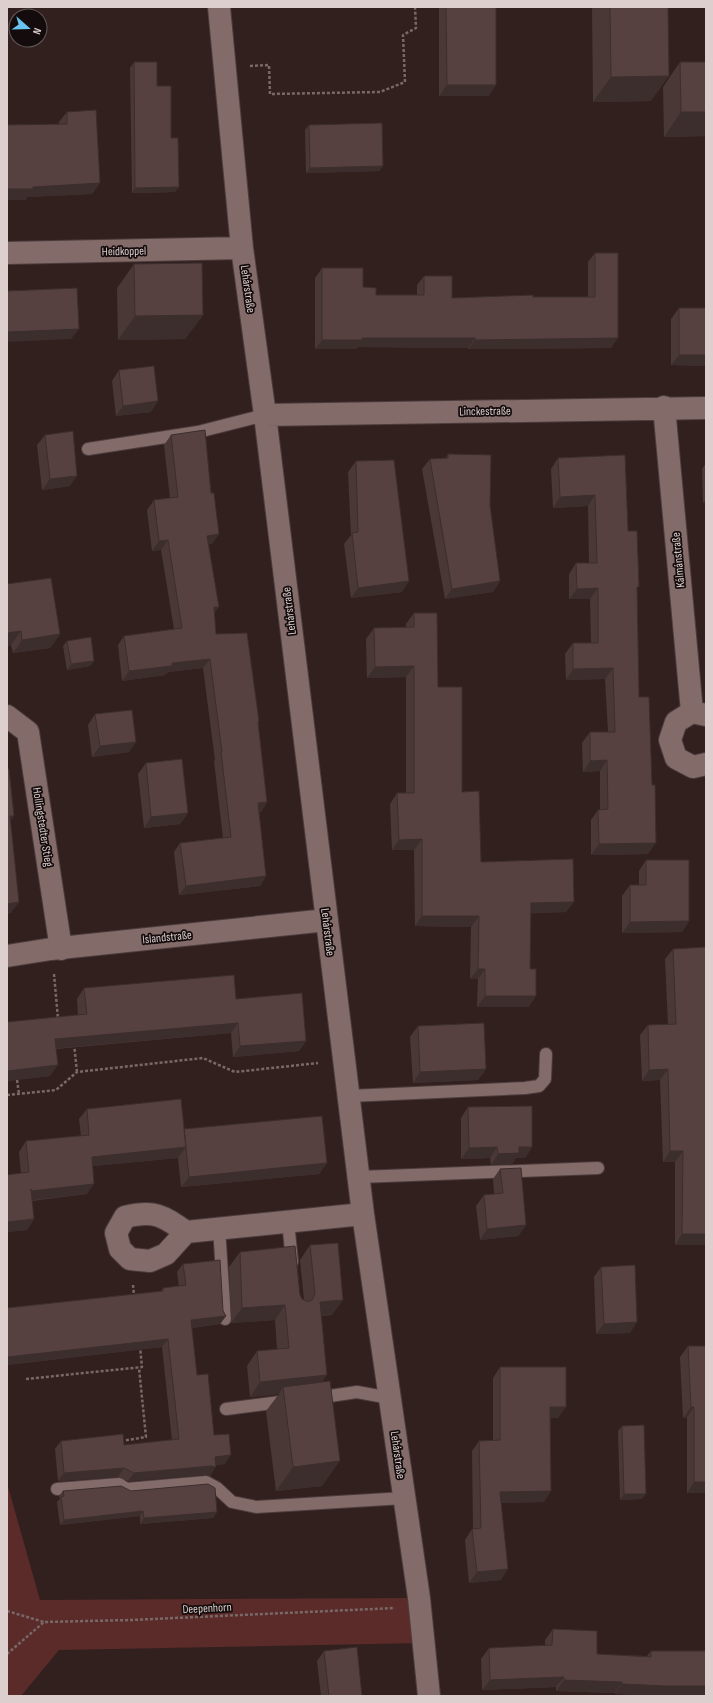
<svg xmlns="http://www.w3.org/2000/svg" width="713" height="1703" font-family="'Sofia Sans Condensed',sans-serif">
<rect width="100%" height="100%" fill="#32201f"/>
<path fill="#5b2b2a" d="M 7,1483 L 40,1600 L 419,1598 L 423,1643 L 59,1650 L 21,1696 L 7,1696 Z"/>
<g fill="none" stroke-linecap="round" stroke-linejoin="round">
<defs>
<path id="lane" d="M 88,449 L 198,432 L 265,415
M 349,1096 L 525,1088 L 539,1086 L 545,1079 L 546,1054
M 359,1177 L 598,1168
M 288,1221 L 292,1262
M 219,1228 L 225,1319
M 316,1398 L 357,1392 L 390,1398
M 226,1409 L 288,1401
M 57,1489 L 119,1484 L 126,1489 L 206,1482 L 217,1488 L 232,1502 L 256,1507 L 404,1498"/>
<path id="street" d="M 219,7 L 242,248 L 265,415 L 363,1214 L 419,1598 L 429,1696
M 7,253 L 242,248
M 664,407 L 692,712
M 265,415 L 706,408
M 706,715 L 692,712 L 676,722 L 670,740 L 676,758 L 693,767 L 706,764
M 7,716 L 28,732 L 61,949
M 7,956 L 51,949 L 327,920
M 186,1232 L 166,1254 L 150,1261 L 130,1259 L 120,1249 L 116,1233 L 125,1217 C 154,1210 162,1215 186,1232 L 363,1214"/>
</defs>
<use href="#lane" stroke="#4c3c3c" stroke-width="14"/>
<use href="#street" stroke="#4c3c3c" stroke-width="24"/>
<path stroke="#786867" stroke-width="2.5" stroke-dasharray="3 2" stroke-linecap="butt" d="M 250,66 L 269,65 L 270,94 L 380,92 L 405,82 L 403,35 L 416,28 L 415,7
M 54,974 L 58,1019
M 74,1044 L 77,1072
M 17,1080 L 19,1094
M 7,1095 L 56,1090 L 77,1072 L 203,1058 L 235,1072 L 318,1063
M 133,1285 L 134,1296
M 26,1379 L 142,1367 L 140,1347
M 121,1441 L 146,1437 L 139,1368
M 7,1611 L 44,1622
M 7,1654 L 44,1622 L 131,1620 L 395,1608"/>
<use href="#lane" stroke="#826b69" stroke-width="12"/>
<use href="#street" stroke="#826b69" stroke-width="22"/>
</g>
<path fill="#4a3837" d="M 439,7 L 496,7 L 489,96 L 439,96 Z
M 592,7 L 668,7 L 651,101 L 593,102 Z
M 134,62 L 157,86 L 171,138 L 175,192 L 132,193 L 130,68 Z
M 680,62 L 706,136 L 664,137 L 663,87 Z
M 67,112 L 100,183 L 92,194 L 27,197 L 26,200 L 7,200 L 7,125 L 59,124 L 59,122 Z
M 309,125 L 383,166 L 379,171 L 306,173 L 305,130 Z
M 595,253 L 611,348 L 468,349 L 468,348 L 358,347 L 356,349 L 315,349 L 315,278 L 322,268 L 363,287 L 376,295 L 417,295 L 417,285 L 424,276 L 452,298 L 588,297 L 588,262 Z
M 134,264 L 203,315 L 185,339 L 118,340 L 117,288 Z
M 679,308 L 706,366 L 671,365 L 671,319 Z
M 119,370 L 151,412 L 116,416 L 112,381 Z
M 45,435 L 70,486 L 42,490 L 37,445 Z
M 171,435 L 211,493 L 219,534 L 212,544 L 209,544 L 216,634 L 259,721 L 258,724 L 267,802 L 261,812 L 259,812 L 266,876 L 260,886 L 179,895 L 174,852 L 180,843 L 223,838 L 214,761 L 215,760 L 203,668 L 168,672 L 165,675 L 122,681 L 118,645 L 124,636 L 174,629 L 161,550 L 152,551 L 147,510 L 154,500 L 170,498 L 164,445 Z
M 448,454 L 490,505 L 500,581 L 493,592 L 445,599 L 422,469 L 430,459 L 446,458 Z
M 625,455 L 628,531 L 637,590 L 639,697 L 648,854 L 591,855 L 591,820 L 598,810 L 600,810 L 600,771 L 583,772 L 582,743 L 590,732 L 608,732 L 605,679 L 566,680 L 565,654 L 573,643 L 591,643 L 590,599 L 569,599 L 569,574 L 576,563 L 589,563 L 588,506 L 553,508 L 551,469 L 558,458 Z
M 356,461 L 402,592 L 351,598 L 344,544 L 351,535 L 348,472 Z
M 706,463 L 706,503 L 703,503 L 702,469 Z
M 7,584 L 60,634 L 50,648 L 13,653 L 11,645 L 7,646 Z
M 414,613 L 438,687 L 462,792 L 481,862 L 566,912 L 530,913 L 529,1007 L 477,1007 L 478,979 L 470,979 L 471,927 L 415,926 L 414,850 L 392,850 L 390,804 L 397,793 L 406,793 L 406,677 L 367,678 L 366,639 L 374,628 L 406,627 L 406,624 Z
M 67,641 L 94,661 L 90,666 L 67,670 L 63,646 Z
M 95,714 L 136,742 L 129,752 L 92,757 L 88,725 Z
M 146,763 L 188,813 L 180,824 L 144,828 L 138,774 Z
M 646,860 L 689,921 L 682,932 L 622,933 L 622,896 L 630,885 L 639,885 L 639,871 Z
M 673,949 L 706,1245 L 675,1245 L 675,1162 L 663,1162 L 660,1080 L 642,1081 L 640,1035 L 648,1025 L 668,1024 L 665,959 Z
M 84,988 L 236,999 L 306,1041 L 299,1051 L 233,1057 L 231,1033 L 56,1049 L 50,1076 L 7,1081 L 7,1022 L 78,1015 L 77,999 Z
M 418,1026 L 486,1069 L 478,1080 L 413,1083 L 410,1037 Z
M 468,1107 L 532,1147 L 525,1158 L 516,1158 L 512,1164 L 491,1165 L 490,1158 L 461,1159 L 461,1118 Z
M 87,1109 L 184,1130 L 327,1163 L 319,1174 L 181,1187 L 178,1158 L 93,1166 L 87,1194 L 32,1201 L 34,1219 L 27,1230 L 7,1232 L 7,1175 L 21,1173 L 19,1152 L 26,1141 L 81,1136 L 79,1119 Z
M 500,1169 L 526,1225 L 518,1236 L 480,1240 L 476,1206 L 484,1195 L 494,1194 L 493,1179 Z
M 310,1245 L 332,1315 L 321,1316 L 322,1486 L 276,1491 L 266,1411 L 279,1394 L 250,1397 L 247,1366 L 257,1351 L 277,1349 L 275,1320 L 231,1323 L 229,1267 L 240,1252 L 300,1295 L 302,1299 L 304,1300 L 300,1260 Z
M 183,1264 L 223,1311 L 226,1316 L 220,1324 L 192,1328 L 197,1375 L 214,1435 L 225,1464 L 216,1465 L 210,1476 L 205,1475 L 128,1481 L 118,1477 L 58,1481 L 55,1449 L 61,1441 L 124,1445 L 172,1440 L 162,1347 L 7,1365 L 7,1308 L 161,1291 L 163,1288 L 179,1286 L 177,1272 Z
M 601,1267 L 630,1333 L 596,1334 L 594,1277 Z
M 688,1346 L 706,1493 L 687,1493 L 687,1417 L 683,1418 L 680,1357 Z
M 500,1367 L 558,1418 L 550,1418 L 544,1502 L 501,1503 L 501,1580 L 469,1583 L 465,1540 L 472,1529 L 473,1529 L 472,1451 L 479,1441 L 493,1440 L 493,1378 Z
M 622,1426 L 642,1499 L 620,1500 L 618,1431 Z
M 63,1491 L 131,1491 L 217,1512 L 213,1518 L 140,1524 L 140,1516 L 60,1525 L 57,1502 L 60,1499 L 59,1496 Z
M 553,1629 L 597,1654 L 647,1656 L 651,1651 L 706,1651 L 615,1694 L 615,1693 L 556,1691 L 556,1687 L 482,1690 L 481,1659 L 489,1648 L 545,1646 L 545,1640 Z
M 324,1651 L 362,1696 L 321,1696 L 317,1661 Z"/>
<path fill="#3c2e2d" d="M 669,76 L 651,101 L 593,102 L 611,77 Z
M 447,85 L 496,85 L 489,96 L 439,96 Z
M 681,112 L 706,112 L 706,136 L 664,137 Z
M 383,166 L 379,171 L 306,173 L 310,168 Z
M 100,183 L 92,194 L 27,197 L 26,200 L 7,200 L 7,189 L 33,187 Z
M 179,187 L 175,192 L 132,193 L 135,188 Z
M 203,315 L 185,339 L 118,340 L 135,316 Z
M 79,329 L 71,339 L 7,342 L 7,332 Z
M 362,338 L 475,338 L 468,348 L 358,347 L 356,349 L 315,349 L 322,340 Z
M 618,338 L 611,348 L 468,349 L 475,340 Z
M 679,355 L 706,355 L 706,366 L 671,365 Z
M 158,401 L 151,412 L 116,416 L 123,406 Z
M 77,476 L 70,486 L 42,490 L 50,479 Z
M 595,495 L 588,506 L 553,508 L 560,497 Z
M 706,498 L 706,503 L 703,503 Z
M 219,534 L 212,544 L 201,545 L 207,536 Z
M 168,540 L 161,550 L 152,551 L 159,541 Z
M 409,581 L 402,592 L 351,598 L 358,588 Z
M 500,581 L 493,592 L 445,599 L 452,589 Z
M 598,588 L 590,599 L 569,599 L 577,589 Z
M 214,607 L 219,607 L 212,616 Z
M 21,631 L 11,645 L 7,646 L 7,633 Z
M 60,634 L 50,648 L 13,653 L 22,640 Z
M 210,659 L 203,668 L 168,672 L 165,675 L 122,681 L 129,671 L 172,663 Z
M 94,661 L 90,666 L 67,670 L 71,664 Z
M 414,666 L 406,677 L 367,678 L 375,667 Z
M 613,668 L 605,679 L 566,680 L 573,669 Z
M 136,742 L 129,752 L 92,757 L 100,746 Z
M 607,760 L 600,771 L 583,772 L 590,761 Z
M 267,802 L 261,812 L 251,813 L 258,803 Z
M 188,813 L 180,824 L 144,828 L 151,817 Z
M 10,816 L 14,816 L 7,825 Z
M 422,839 L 414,850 L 392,850 L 399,840 Z
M 656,843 L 648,854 L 591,855 L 599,844 Z
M 266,876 L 260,886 L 179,895 L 186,886 Z
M 19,902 L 11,913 L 7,914 L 7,904 Z
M 574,902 L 566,912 L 523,914 L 531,903 Z
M 422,916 L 479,916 L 471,927 L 415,926 Z
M 689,921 L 682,932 L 622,933 L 630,922 Z
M 478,969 L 485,969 L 478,979 L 470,979 Z
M 485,996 L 536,996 L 529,1007 L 477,1007 Z
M 238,1023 L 231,1033 L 48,1049 L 55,1039 Z
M 306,1041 L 299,1051 L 233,1057 L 240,1046 Z
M 58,1065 L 50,1076 L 7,1081 L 7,1071 Z
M 486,1069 L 478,1080 L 413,1083 L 420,1072 Z
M 668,1069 L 660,1080 L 642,1081 L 649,1070 Z
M 186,1147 L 178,1158 L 84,1167 L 92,1157 Z
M 497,1147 L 490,1158 L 461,1159 L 469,1148 Z
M 519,1147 L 532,1147 L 525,1158 L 516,1158 L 512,1164 L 491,1165 L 498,1154 Z
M 670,1151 L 683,1151 L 675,1162 L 663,1162 Z
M 327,1163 L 319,1174 L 181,1187 L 189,1177 Z
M 94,1184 L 87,1194 L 24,1201 L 31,1191 Z
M 34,1219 L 27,1230 L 7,1232 L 7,1222 Z
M 526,1225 L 518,1236 L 480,1240 L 487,1229 Z
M 682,1234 L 706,1234 L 706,1245 L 675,1245 Z
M 343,1300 L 332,1315 L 309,1317 L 320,1302 Z
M 285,1305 L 275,1320 L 231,1323 L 242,1308 Z
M 226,1316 L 220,1324 L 185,1329 L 191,1320 Z
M 637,1322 L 630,1333 L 596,1334 L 604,1324 Z
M 168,1339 L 162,1347 L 7,1365 L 7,1357 Z
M 327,1375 L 316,1390 L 283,1387 L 279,1394 L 250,1397 L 260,1382 Z
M 550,1407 L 566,1407 L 558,1418 L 542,1418 Z
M 691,1407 L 694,1407 L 687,1417 L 683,1418 Z
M 231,1455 L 225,1464 L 209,1465 L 215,1457 Z
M 340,1461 L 322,1486 L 276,1491 L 293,1467 Z
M 211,1466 L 216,1467 L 210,1476 L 205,1475 L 128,1481 L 134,1473 Z
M 124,1468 L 118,1477 L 58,1481 L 64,1473 Z
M 694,1482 L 706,1482 L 706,1493 L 687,1493 Z
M 551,1491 L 544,1502 L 493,1503 L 500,1492 Z
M 624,1494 L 646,1494 L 642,1499 L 620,1500 Z
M 143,1511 L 140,1516 L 60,1525 L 64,1520 Z
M 217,1512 L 213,1518 L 140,1524 L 144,1518 Z
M 508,1569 L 501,1580 L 469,1583 L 477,1572 Z
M 564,1677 L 556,1687 L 482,1690 L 490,1680 Z
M 564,1680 L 622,1682 L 615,1693 L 556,1691 Z
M 622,1684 L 706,1686 L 706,1696 L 640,1696 L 615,1694 Z"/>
<path fill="#564140" stroke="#3c2e2d" d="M 446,7 L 496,7 L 496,85 L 447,85 Z
M 610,7 L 668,7 L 669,76 L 611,77 Z
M 134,62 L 157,62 L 157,86 L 171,86 L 171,138 L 178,138 L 179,187 L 135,188 Z
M 680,62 L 706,62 L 706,112 L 681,112 Z
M 96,110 L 100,183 L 33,187 L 33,189 L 7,189 L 7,125 L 67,124 L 67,112 Z
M 382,123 L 383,166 L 310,168 L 309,125 Z
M 595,253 L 618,253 L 618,338 L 475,340 L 475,338 L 362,338 L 362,340 L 322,340 L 322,268 L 363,268 L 363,287 L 376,288 L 376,295 L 424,295 L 424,276 L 452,276 L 452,298 L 533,295 L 533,297 L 595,297 Z
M 202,263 L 203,315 L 135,316 L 134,264 Z
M 77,288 L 79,329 L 7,332 L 7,291 Z
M 679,308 L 706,308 L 706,355 L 679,355 Z
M 154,366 L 158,401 L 123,406 L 119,370 Z
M 205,430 L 211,493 L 214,493 L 219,534 L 207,536 L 219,607 L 214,607 L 216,634 L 247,633 L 259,721 L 258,722 L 267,802 L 258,803 L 266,876 L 186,886 L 180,843 L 231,837 L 221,752 L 222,752 L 210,659 L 172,663 L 172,666 L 129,671 L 124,636 L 182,628 L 168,540 L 159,541 L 154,500 L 178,497 L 171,435 Z
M 73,431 L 77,476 L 50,479 L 45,435 Z
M 448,454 L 491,455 L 490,505 L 500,581 L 452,589 L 430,459 L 448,458 Z
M 625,455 L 628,531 L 637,531 L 639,587 L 637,587 L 639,697 L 649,697 L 652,785 L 655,785 L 656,843 L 599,844 L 598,810 L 608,809 L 607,760 L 590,761 L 590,732 L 615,732 L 613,668 L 573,669 L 573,643 L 598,643 L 598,588 L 577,589 L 576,563 L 597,563 L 595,495 L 560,497 L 558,458 Z
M 394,460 L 409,581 L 358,588 L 352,533 L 358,532 L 356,461 Z
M 51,578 L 60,634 L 22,640 L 21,631 L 7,633 L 7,584 Z
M 414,613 L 437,613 L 438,687 L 462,687 L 462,792 L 479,791 L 481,862 L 573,859 L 574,902 L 531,903 L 530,969 L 536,969 L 536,996 L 485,996 L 485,969 L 478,969 L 479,916 L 422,916 L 422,839 L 399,840 L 397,793 L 414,793 L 414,666 L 375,667 L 374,628 L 414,627 Z
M 91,637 L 94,661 L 71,664 L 67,641 Z
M 132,710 L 136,742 L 100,746 L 95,714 Z
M 182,759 L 188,813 L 151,817 L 146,763 Z
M 7,769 L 9,769 L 14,816 L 10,816 L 19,902 L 7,904 Z
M 646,860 L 689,860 L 689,921 L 630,922 L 630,885 L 646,885 Z
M 706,947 L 706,1234 L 682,1234 L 683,1151 L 670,1151 L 668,1069 L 649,1070 L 648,1025 L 676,1024 L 673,949 Z
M 234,975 L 236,999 L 302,993 L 306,1041 L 240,1046 L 238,1023 L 55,1039 L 58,1065 L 7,1071 L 7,1022 L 87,1014 L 84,988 Z
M 484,1023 L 486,1069 L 420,1072 L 418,1026 Z
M 181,1099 L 186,1147 L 92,1157 L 94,1184 L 31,1191 L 31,1189 L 34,1219 L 7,1222 L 7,1175 L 29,1172 L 26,1141 L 89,1135 L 87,1109 Z
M 532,1106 L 532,1147 L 519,1147 L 519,1153 L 498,1154 L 497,1147 L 469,1148 L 468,1107 Z
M 322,1116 L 327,1163 L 189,1177 L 184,1129 Z
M 521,1168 L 526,1225 L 487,1229 L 484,1195 L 503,1193 L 500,1169 Z
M 338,1243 L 343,1300 L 320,1302 L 327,1375 L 260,1382 L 257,1351 L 289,1348 L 285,1305 L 242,1308 L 240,1252 L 295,1246 L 300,1295 L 302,1299 L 308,1302 L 312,1300 L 315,1294 L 310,1245 Z
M 220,1260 L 223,1311 L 226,1316 L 191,1320 L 197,1375 L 208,1374 L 214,1435 L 229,1434 L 231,1455 L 215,1457 L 216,1467 L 211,1466 L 134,1473 L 124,1468 L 64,1473 L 61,1441 L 123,1434 L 124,1445 L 179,1439 L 168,1339 L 7,1357 L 7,1308 L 163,1291 L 163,1288 L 186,1285 L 183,1264 Z
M 635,1265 L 637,1322 L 604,1324 L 601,1267 Z
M 688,1346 L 706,1346 L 706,1482 L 694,1482 L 694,1407 L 691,1407 Z
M 500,1367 L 566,1367 L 566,1407 L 550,1407 L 551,1491 L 500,1492 L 508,1569 L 477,1572 L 472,1529 L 481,1528 L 479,1441 L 500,1440 Z
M 330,1381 L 340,1461 L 293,1467 L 283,1387 Z
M 644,1425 L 646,1494 L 624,1494 L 622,1426 Z
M 208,1484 L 215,1488 L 217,1512 L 144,1518 L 143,1511 L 64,1520 L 61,1497 L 64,1496 L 63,1491 L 121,1486 L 131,1491 Z
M 553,1629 L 597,1631 L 597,1654 L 651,1657 L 651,1651 L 706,1651 L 706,1686 L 666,1686 L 622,1684 L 622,1682 L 564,1680 L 564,1677 L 490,1680 L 489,1648 L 552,1645 Z
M 357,1647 L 362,1696 L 329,1696 L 324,1651 Z"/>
<g text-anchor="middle" stroke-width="3.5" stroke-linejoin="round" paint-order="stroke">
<g font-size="12" fill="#dccfce" stroke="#140c0c">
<text transform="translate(124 251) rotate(-1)" y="4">Heidkoppel</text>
<text transform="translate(248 289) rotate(82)" y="4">Lehárstraße</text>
<text transform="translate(485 411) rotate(-1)" y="4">Linckestraße</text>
<text transform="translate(678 560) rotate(-95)" y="4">Kálmánstraße</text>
<text transform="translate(289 611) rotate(-97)" y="4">Lehárstraße</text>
<text transform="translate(43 827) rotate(81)" y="4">Hollingstedter Stieg</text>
<text transform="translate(328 932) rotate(83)" y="4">Lehárstraße</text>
<text transform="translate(167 937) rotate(-6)" y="4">Islandstraße</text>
<text transform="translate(398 1455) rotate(82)" y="4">Lehárstraße</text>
<text transform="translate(207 1608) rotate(-3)" y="4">Deepenhorn</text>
</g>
</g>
<rect width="713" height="1703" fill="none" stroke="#dccfce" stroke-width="16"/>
<g transform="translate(28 28) rotate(110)"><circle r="19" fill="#140c0c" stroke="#645a5a"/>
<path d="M0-3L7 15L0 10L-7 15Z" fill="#69c3f1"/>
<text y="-6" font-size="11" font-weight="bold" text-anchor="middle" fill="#dccfce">N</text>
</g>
</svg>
